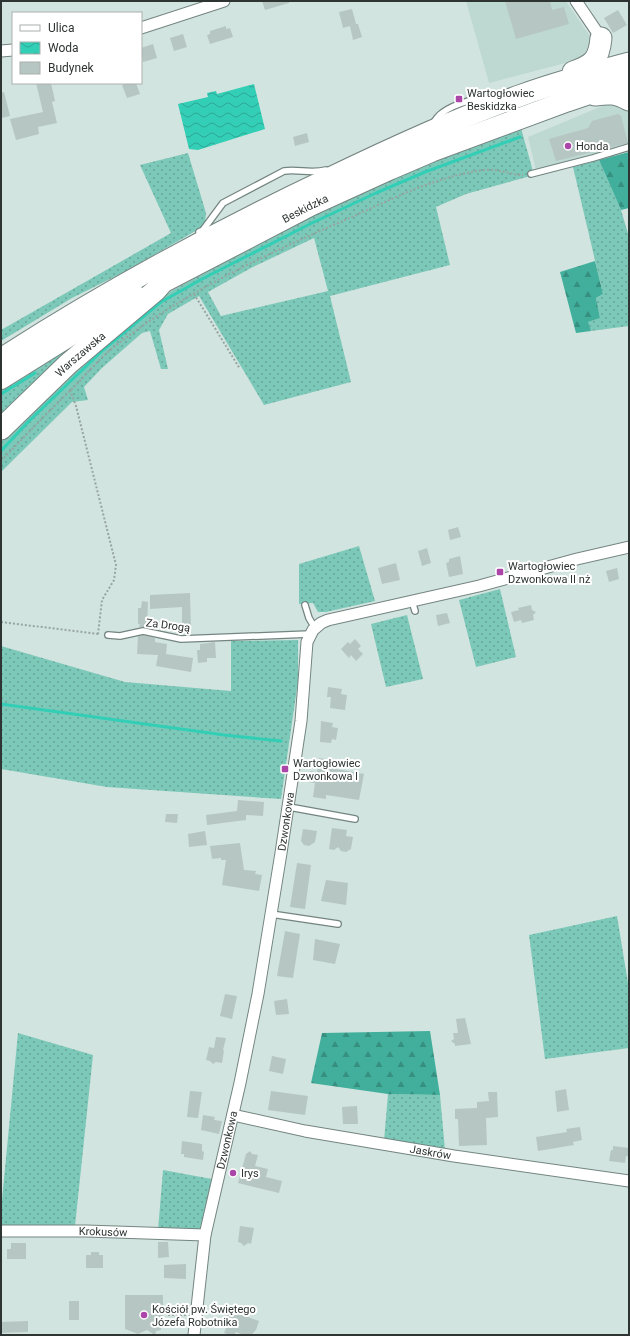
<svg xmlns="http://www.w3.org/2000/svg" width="630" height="1336" font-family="Roboto,sans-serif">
<defs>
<pattern id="grass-dots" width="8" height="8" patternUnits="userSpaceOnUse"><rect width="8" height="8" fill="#7dc9b9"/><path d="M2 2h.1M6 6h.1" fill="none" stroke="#67a497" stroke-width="1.8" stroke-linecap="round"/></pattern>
<pattern id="forest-firs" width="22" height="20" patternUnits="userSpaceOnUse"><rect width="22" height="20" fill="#41af9c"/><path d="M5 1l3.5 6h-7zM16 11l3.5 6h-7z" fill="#378f80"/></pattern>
<pattern id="water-waves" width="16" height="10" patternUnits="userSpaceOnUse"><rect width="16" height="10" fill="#33ceb6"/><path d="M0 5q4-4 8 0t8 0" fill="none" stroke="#2ca895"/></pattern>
</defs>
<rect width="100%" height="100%" fill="#d2e4df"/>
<path fill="#bed8d2" d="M 466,1 L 566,1 L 589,35 L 592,51 L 585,58 L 489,83 Z
M 619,99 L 629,104 L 629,145 L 536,170 L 528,137 Z"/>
<path fill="url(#grass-dots)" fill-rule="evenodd" d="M 521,128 L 534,175 L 466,194 L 436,207 L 450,265 L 330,296 L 351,382 L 264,405 L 199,296 L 168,314 L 159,330 L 168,369 L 161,369 L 150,331 L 142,333 L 102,368 L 84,387 L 88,400 L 72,402 L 1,472 L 1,442 L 71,372 L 137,315 L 173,290 L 292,226 L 336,204 L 404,174 ZM 314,238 L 328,291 L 221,316 L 208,292 L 251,268 Z
M 188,153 L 206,213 L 205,222 L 199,229 L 126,271 L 72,298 L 1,341 L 1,330 L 171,233 L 140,165 Z
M 599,160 L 621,210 L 629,237 L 629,326 L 591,331 L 587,322 L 600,318 L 596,298 L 603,294 L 573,167 Z
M 84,338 L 1,419 L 1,390 Z
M 359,546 L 375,601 L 326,612 L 318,612 L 313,603 L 299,604 L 299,564 Z
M 500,589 L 516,657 L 476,667 L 459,600 Z
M 407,615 L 423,679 L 386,687 L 371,624 Z
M 298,640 L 298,681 L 281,799 L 107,787 L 1,769 L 1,646 L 125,682 L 231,691 L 231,641 Z
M 617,916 L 629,989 L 629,1048 L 545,1059 L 529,935 Z
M 18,1033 L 93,1055 L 75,1226 L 1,1229 L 1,1210 Z
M 388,1094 L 440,1095 L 445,1150 L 384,1141 Z
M 163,1170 L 212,1179 L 200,1230 L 158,1230 Z"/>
<path fill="url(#forest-firs)" d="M 629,152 L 629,208 L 621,210 L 599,160 Z
M 595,261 L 603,294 L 596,298 L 600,318 L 588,322 L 591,331 L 576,333 L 560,272 Z
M 430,1031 L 440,1095 L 388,1094 L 311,1083 L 322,1033 Z"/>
<path fill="url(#water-waves)" d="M 254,84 L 265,129 L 198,150 L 189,149 L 178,104 L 208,97 L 207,93 L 216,91 L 217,94 Z"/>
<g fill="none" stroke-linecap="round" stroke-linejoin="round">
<path stroke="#33ceb6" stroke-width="3" d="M 1,394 L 35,373
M 1,451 L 29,421 L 103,350 L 161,302 L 202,279 L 312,223 L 376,193 L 425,172 L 520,137
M 1,704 L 224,735 L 281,741"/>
</g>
<path fill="#b6c7c3" d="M 262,1 L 289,1 L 289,3 L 265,10 Z
M 505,1 L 550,1 L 552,10 L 564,7 L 569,24 L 516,39 Z
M 352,9 L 356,24 L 358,24 L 362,37 L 353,40 L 350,26 L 343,28 L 339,12 Z
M 618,10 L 627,25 L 613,33 L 604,18 Z
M 226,26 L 226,29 L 230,28 L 233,37 L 210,44 L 207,35 L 210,34 L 210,31 Z
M 183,34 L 187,47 L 174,51 L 170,38 Z
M 153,44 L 157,58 L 143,62 L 141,48 Z
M 36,83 L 51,83 L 55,101 L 52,102 L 57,123 L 38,127 L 39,134 L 16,140 L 10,119 L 43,112 Z
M 127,83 L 136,83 L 140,94 L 127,98 L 122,85 Z
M 4,92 L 10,116 L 1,118 L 1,93 Z
M 618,114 L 621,116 L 628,143 L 556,161 L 549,139 L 588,128 L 592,121 Z
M 307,133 L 309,142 L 295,146 L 293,137 Z
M 458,527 L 461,537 L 450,540 L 448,530 Z
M 427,548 L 431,563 L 422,566 L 418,551 Z
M 460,556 L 463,574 L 449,577 L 446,563 L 449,562 L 449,559 Z
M 396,563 L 400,580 L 382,584 L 378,568 Z
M 617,568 L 619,579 L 609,582 L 606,571 Z
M 190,593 L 191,632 L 182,631 L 182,607 L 150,609 L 150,595 Z
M 142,601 L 148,602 L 147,628 L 139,627 L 140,624 L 138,624 L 138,608 L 141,608 Z
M 531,605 L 532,610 L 536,612 L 533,615 L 534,620 L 522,623 L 521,620 L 514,622 L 511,612 L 519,610 L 518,608 Z
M 447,613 L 450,623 L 438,626 L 436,615 Z
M 143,635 L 155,638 L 155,642 L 167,644 L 166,654 L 193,658 L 191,672 L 156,666 L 158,655 L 137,654 L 138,636 Z
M 355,639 L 361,646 L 358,649 L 363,654 L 356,661 L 351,655 L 349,658 L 341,649 L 348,642 L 350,644 Z
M 215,642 L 216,658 L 207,658 L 207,662 L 198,663 L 197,650 L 200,650 L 200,644 Z
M 328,687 L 342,689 L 341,694 L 347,695 L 345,710 L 330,708 L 331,697 L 327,697 Z
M 321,721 L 333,723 L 332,727 L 338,728 L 336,740 L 332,739 L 331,743 L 320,742 Z
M 319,758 L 332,760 L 331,768 L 364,774 L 359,800 L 326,795 L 326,799 L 313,797 L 315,783 L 308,782 L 310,771 L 317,772 Z
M 238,800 L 264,802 L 263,816 L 246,815 L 246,820 L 207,825 L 206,815 L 237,811 Z
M 166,814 L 178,814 L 177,823 L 165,822 Z
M 332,828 L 347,830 L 346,836 L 353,837 L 351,849 L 346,852 L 341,851 L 338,847 L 334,850 L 329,849 Z
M 303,829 L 317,831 L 315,842 L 309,846 L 304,845 L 301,841 Z
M 205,831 L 207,845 L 189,847 L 188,834 Z
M 240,843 L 244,870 L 256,871 L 255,874 L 262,875 L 259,891 L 222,885 L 226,860 L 221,860 L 221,858 L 212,859 L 210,846 Z
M 297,863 L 311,865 L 305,909 L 290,907 Z
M 326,880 L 348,883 L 346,905 L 321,901 Z
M 285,931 L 300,934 L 293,978 L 277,976 Z
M 315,939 L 340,944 L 335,964 L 313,960 Z
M 225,994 L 237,996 L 232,1019 L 220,1016 Z
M 287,999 L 289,1014 L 276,1015 L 274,1001 Z
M 465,1018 L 471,1044 L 455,1046 L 455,1044 L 451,1041 L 454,1039 L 453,1033 L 458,1033 L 456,1019 Z
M 216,1037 L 226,1038 L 223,1050 L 224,1051 L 222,1063 L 216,1062 L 213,1064 L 210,1061 L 206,1060 L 209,1047 L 214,1048 Z
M 272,1056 L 286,1059 L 283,1074 L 269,1071 Z
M 566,1089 L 569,1110 L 557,1112 L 555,1091 Z
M 190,1091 L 202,1092 L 198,1118 L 187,1117 Z
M 271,1091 L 308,1096 L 305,1115 L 268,1110 Z
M 488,1092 L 497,1092 L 498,1117 L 486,1118 L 487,1145 L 459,1146 L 458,1119 L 455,1119 L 455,1109 L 477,1108 L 477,1102 L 489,1101 Z
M 357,1106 L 358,1124 L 343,1124 L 342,1107 Z
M 203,1115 L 215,1117 L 214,1120 L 222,1121 L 219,1134 L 201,1130 Z
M 580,1127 L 582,1140 L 573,1142 L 574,1145 L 538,1151 L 536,1137 L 567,1132 L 566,1129 Z
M 182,1141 L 202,1144 L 202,1151 L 204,1152 L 203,1160 L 184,1157 L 184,1154 L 181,1154 Z
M 613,1146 L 629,1148 L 628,1156 L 626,1156 L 625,1163 L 609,1161 L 611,1150 L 613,1150 Z
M 250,1151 L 252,1154 L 258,1155 L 255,1166 L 268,1169 L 266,1177 L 282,1181 L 279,1193 L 238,1183 L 246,1154 Z
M 240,1226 L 254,1228 L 251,1244 L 248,1243 L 244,1246 L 241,1243 L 238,1242 Z
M 158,1242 L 168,1242 L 169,1257 L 158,1258 Z
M 11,1243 L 26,1243 L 26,1259 L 7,1259 L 7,1249 L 11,1249 Z
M 91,1252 L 99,1252 L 99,1255 L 103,1255 L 103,1268 L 86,1268 L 86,1255 L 91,1255 Z
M 186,1264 L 186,1279 L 164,1278 L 164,1265 Z
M 125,1295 L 163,1295 L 163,1321 L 161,1320 L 161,1330 L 156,1331 L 155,1335 L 147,1330 L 138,1334 L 125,1329 Z
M 69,1301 L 79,1301 L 79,1320 L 69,1320 Z
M 229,1310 L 259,1321 L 256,1330 L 251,1335 L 244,1335 L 236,1332 L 234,1335 L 230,1335 L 224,1333 L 229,1321 L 226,1319 Z
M 28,1321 L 28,1332 L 1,1333 L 1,1322 Z"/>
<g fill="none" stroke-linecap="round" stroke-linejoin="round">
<defs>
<path id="lane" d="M 434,122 C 436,119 439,115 442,113 C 455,103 480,97 496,96
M 531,174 L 593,158 L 629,147
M 199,232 L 203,230 L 223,203 L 284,171 C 299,169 311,174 326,170
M 412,601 L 415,611
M 305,605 L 309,618 L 315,628
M 108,635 L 120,636 L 143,631 L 181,639 L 310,634
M 289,807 L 355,819
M 271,914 L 338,924"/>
<g id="street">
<path d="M 576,1 L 601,38"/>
<path d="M 141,28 L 224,1"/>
<path d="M 1,51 L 13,50"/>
<path id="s1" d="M 233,1115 L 305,1131 L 454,1156 L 629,1181"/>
<path id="s2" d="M 1,1231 L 86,1231 L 205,1235"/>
<path id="s3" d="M 194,1335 L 205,1235 L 240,1083 L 258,994 L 281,853 L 301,721 L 307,642 L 313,630 L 321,623 L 328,620 L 479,586 L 577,559 L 629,547"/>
</g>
<path id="primary" d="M 1,380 L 78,332 L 139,296"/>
<g id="highway">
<path d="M 573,72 C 593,65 599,60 601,38"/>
<path d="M 595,95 C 610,93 616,93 629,100"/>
<path d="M 1,359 C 105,292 214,233 326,180 C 390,149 455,119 522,95 C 557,82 593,73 629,63"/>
<path id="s4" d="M 1,429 L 68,364 L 155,291 L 163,282 L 311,205 L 390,169 L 432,151 L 567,101 L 629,80"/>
</g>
</defs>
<use href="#lane" stroke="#748581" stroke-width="8"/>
<use href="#street" stroke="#748581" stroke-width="13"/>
<use href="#primary" stroke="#748581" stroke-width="20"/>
<use href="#highway" stroke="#748581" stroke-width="23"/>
<path stroke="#97a5a1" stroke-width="2" stroke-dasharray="2 2" stroke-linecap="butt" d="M 194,294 L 240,369
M 70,390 L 76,406 L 116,565 L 114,580 L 102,600 L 98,634
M 1,461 C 26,435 51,409 77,384 C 87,373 98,361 109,351 C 182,292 269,253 354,216 C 396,197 438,176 484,170 C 498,168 510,175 523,175
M 1,622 L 99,634
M 168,1315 L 187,1315"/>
<use href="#lane" stroke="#fff" stroke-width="5.5"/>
<use href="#street" stroke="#fff" stroke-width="11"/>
<use href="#primary" stroke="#fff" stroke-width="18"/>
<use href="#highway" stroke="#fff" stroke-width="21"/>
</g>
<g fill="#ac45a8" stroke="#fff" stroke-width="1.5">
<rect x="455" y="95" width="8" height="8" rx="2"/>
<circle cx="568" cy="146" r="4"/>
<rect x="496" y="568" width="8" height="8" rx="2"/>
<rect x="281" y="765" width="8" height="8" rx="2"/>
<circle cx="233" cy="1173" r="4"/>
<circle cx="144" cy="1315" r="4"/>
</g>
<g text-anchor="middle" stroke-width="4" stroke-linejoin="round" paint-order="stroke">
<g font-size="11" fill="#2d3432" stroke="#fff" text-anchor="start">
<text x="467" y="97">Wartogłowiec<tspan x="467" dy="13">Beskidzka</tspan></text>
<text x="576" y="150">Honda</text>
<text x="508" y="570">Wartogłowiec<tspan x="508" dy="13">Dzwonkowa II nż</tspan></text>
<text x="293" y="767">Wartogłowiec<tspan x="293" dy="13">Dzwonkowa I</tspan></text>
<text x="241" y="1177">Irys</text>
<text x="152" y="1313">Kościół pw. Świętego<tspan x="152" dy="13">Józefa Robotnika</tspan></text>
</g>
<g font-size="11" fill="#2d3432" stroke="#fff">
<text dy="4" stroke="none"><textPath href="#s4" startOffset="379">Beskidzka</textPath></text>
<text dy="4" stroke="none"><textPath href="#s4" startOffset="109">Warszawska</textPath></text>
<text transform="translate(168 625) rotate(7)" y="4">Za Drogą</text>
<text dy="4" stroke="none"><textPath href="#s3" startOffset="522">Dzwonkowa</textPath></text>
<text dy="4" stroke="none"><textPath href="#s3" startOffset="198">Dzwonkowa</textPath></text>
<text dy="4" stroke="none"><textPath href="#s1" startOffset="201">Jaskrów</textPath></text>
<text dy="4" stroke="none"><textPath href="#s2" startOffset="102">Krokusów</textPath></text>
</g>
</g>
<rect width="630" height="1336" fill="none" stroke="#2d3432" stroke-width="4"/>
<rect x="12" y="12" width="130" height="72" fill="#ffffff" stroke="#abaead"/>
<rect x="20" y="25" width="20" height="6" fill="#ffffff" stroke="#abaead"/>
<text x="48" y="32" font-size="12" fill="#2d3432">Ulica</text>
<rect x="20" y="42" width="20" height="12" fill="url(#water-waves)" stroke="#abaead"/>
<text x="48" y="52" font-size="12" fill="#2d3432">Woda</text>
<rect x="20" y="62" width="20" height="12" fill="#b6c7c3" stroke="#abaead"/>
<text x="48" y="72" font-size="12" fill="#2d3432">Budynek</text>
</svg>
